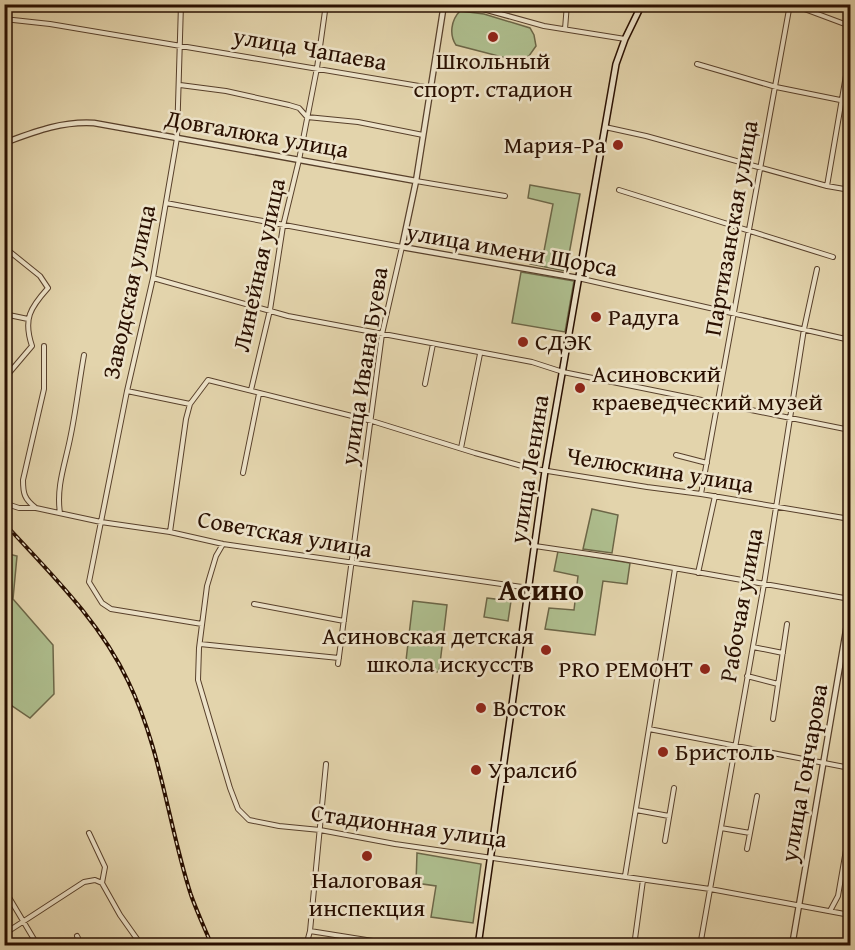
<svg xmlns="http://www.w3.org/2000/svg" width="855" height="950" font-family="'Gentium Book Plus',serif">
<rect width="100%" height="100%" fill="#e3d4ac"/>
<filter id="stains"><feTurbulence type="fractalNoise" baseFrequency=".00333" numOctaves="4"/><feColorMatrix values="0 0 0 0 .2 0 0 0 0 .09 0 0 0 0 .02 0 0 0 .5 -.17"/></filter>
<radialGradient id="worn" r=".72"><stop offset=".6" stop-color="#630" stop-opacity="0"/><stop offset="1" stop-color="#630" stop-opacity=".3"/></radialGradient>
<path fill="#aebe8e" stroke="#6c6647" stroke-width="1.5" d="M 460,11 L 484,14 L 530,28 L 534,35 L 536,46 L 529,56 L 518,61 L 456,45 C 449,35 451,20 460,11 Z
M 530,185 L 580,194 L 566,271 L 530,264 L 532,249 L 544,251 L 553,204 L 528,198 Z
M 521,272 L 574,281 L 565,332 L 512,323 Z
M 592,509 L 618,515 L 612,553 L 583,549 Z
M 558,551 L 630,563 L 627,584 L 603,581 L 595,635 L 545,629 L 549,608 L 574,610 L 578,576 L 554,571 Z
M 5,553 L 17,556 L 13,599 L 53,645 L 54,694 L 30,718 L 5,701 Z
M 487,598 L 511,601 L 508,621 L 484,617 Z
M 413,601 L 447,605 L 439,672 L 405,669 Z
M 417,853 L 481,864 L 473,923 L 431,917 L 436,886 L 416,883 Z"/>
<g fill="none" stroke-linecap="round" stroke-linejoin="round">
<defs>
<path id="minor" d="M 181,4 L 177,138 L 153,278 L 127,391 L 89,582 L 102,603 L 111,609 L 202,624
M 465,4 L 544,26 L 625,39
M 791,4 L 850,26
M 4,19 L 50,24 L 431,88
M 8,19 L 10,4
M 565,29 L 567,4
M 697,64 L 776,87 L 850,102
M 180,85 L 226,91 L 289,105 L 299,108 L 307,117 L 358,122 L 423,135
M 605,127 L 646,136 L 827,186 L 850,190
M 416,181 L 505,196
M 827,186 L 850,52
M 619,190 L 833,257
M 166,203 L 402,247 L 382,334 L 338,664
M 4,247 L 40,276 L 48,288 C 30,308 23,319 32,346 L 4,379
M 153,278 L 288,316 L 532,362 L 563,372 L 850,430
M 578,278 L 850,340
M 4,314 L 28,319
M 425,384 L 433,344
M 251,390 L 270,310 L 283,226 L 299,160 L 317,68 L 326,4
M 127,391 L 190,404 L 208,380 L 372,421 L 475,453 L 529,468 L 647,487 L 701,494 L 850,519
M 461,448 L 480,354
M 676,455 L 707,463
M 243,473 L 259,394
M 701,494 L 790,4
M 4,503 L 19,508 L 36,508 L 101,522 L 170,532 L 223,544 L 529,588
M 36,508 C 24,499 23,493 23,480 L 44,389 L 44,346
M 60,513 C 56,487 65,464 70,439 C 76,411 79,383 84,355
M 170,532 L 186,419 L 190,404
M 223,544 L 216,556 L 207,586 L 199,648 L 198,680 L 230,788 L 238,809 L 249,820 L 279,826 L 320,830 L 395,844 L 710,889 L 850,915
M 535,546 L 623,559 L 850,599
M 698,573 L 715,496
M 254,604 L 344,621
M 200,644 L 339,658
M 753,647 L 783,653
M 747,676 L 778,684
M 773,719 L 787,624
M 649,729 L 850,768
M 636,810 L 669,816
M 721,828 L 750,833
M 89,833 L 105,867 L 102,883 L 120,915 L 142,946
M 665,841 L 674,788
M 747,849 L 757,796
M 625,876 L 675,569
M 4,889 L 38,946
M 830,911 L 838,896 L 850,827
M 310,931 L 404,946
M 4,934 L 84,882 L 95,880 L 102,883
M 77,936 L 82,946
M 306,946 L 310,931 L 326,764
M 634,946 L 643,880
M 700,946 L 764,584 L 804,329 L 817,269"/>
<path id="tertiary" d="M 444,4 L 416,181 L 402,247 L 578,278
M 4,143 C 34,132 61,121 94,123 L 416,181
M 792,946 L 850,607"/>
<path id="secondary" d="M 478,946 L 545,471 L 616,64 L 625,39 L 642,4"/>
</defs>
<use href="#minor" stroke="#58402b" stroke-width="6"/>
<use href="#tertiary" stroke="#58402b" stroke-width="7"/>
<use href="#secondary" stroke="#290f00" stroke-width="8"/>
<use href="#minor" stroke="#ede3c9" stroke-width="4"/>
<use href="#tertiary" stroke="#ede3c9" stroke-width="4.5"/>
<use href="#secondary" stroke="#ede3c9" stroke-width="5"/>
<defs>
<path id="rail" d="M 4,523 C 49,572 99,620 128,681 C 161,749 168,824 191,895 C 197,912 205,929 212,946"/>
</defs>
<use href="#rail" stroke="#290f00" stroke-width="4"/>
<use href="#rail" stroke="#ede3c9" stroke-width="1.5" stroke-dasharray="4.5" stroke-linecap="butt"/>
</g>
<g fill="#8f2418" stroke="#ede3c9" stroke-width="2">
<circle cx="493" cy="37" r="6"/>
<circle cx="618" cy="145" r="6"/>
<circle cx="596" cy="317" r="6"/>
<circle cx="523" cy="342" r="6"/>
<circle cx="580" cy="388" r="6"/>
<circle cx="546" cy="650" r="6"/>
<circle cx="705" cy="669" r="6"/>
<circle cx="481" cy="708" r="6"/>
<circle cx="663" cy="752" r="6"/>
<circle cx="476" cy="770" r="6"/>
<circle cx="367" cy="856" r="6"/>
</g>
<g text-anchor="middle" stroke-width="5" stroke-linejoin="round" paint-order="stroke">
<g font-size="24" fill="#290f00" stroke="#ede3c9">
<text transform="translate(310 49) rotate(10)" y="8">улица Чапаева</text>
<text transform="translate(257 134) rotate(10)" y="8">Довгалюка улица</text>
<text transform="translate(731 228) rotate(-80)" y="8">Партизанская улица</text>
<text transform="translate(512 250) rotate(10)" y="8">улица имени Щорса</text>
<text transform="translate(259 265) rotate(-78)" y="8">Линейная улица</text>
<text transform="translate(129 292) rotate(-78)" y="8">Заводская улица</text>
<text transform="translate(364 366) rotate(-81)" y="8">улица Ивана Буева</text>
<text transform="translate(529 469) rotate(-81)" y="8">улица Ленина</text>
<text transform="translate(660 470) rotate(9)" y="8">Челюскина улица</text>
<text transform="translate(285 534) rotate(10)" y="8">Советская улица</text>
<text transform="translate(741 605) rotate(-80)" y="8">Рабочая улица</text>
<text transform="translate(804 773) rotate(-80)" y="8">улица Гончарова</text>
<text transform="translate(409 826) rotate(8)" y="8">Стадионная улица</text>
</g>
<g font-size="24" fill="#290f00" stroke="#ede3c9" text-anchor="start">
<text x="493" y="69" text-anchor="middle">Школьный<tspan x="493" dy="28">спорт. стадион</tspan></text>
<text x="606" y="153" text-anchor="end">Мария-Ра</text>
<text x="608" y="325">Радуга</text>
<text x="535" y="350">СДЭК</text>
<text x="592" y="382">Асиновский<tspan x="592" dy="28">краеведческий музей</tspan></text>
<text x="534" y="644" text-anchor="end">Асиновская детская<tspan x="534" dy="28">школа искусств</tspan></text>
<text x="693" y="677" text-anchor="end">PRO РЕМОНТ</text>
<text x="493" y="716">Восток</text>
<text x="675" y="760">Бристоль</text>
<text x="488" y="778">Уралсиб</text>
<text x="367" y="888" text-anchor="middle">Налоговая<tspan x="367" dy="28">инспекция</tspan></text>
</g>
<g font-size="30" font-weight="bold" fill="#290f00" stroke="#ede3c9">
<text x="541" y="600">Асино</text>
</g>
</g>
<rect width="855" height="950" fill="none" stroke="#e3d4ac" stroke-width="24"/>
<rect x="6" y="6" width="843" height="938" fill="none" stroke="#290f00" stroke-width="3"/>
<rect x="12" y="12" width="831" height="926" fill="none" stroke="#290f00" stroke-width="1.5"/>
<rect width="100%" height="100%" filter="url(#stains)"/>
<rect width="100%" height="100%" fill="url(#worn)"/>
</svg>
